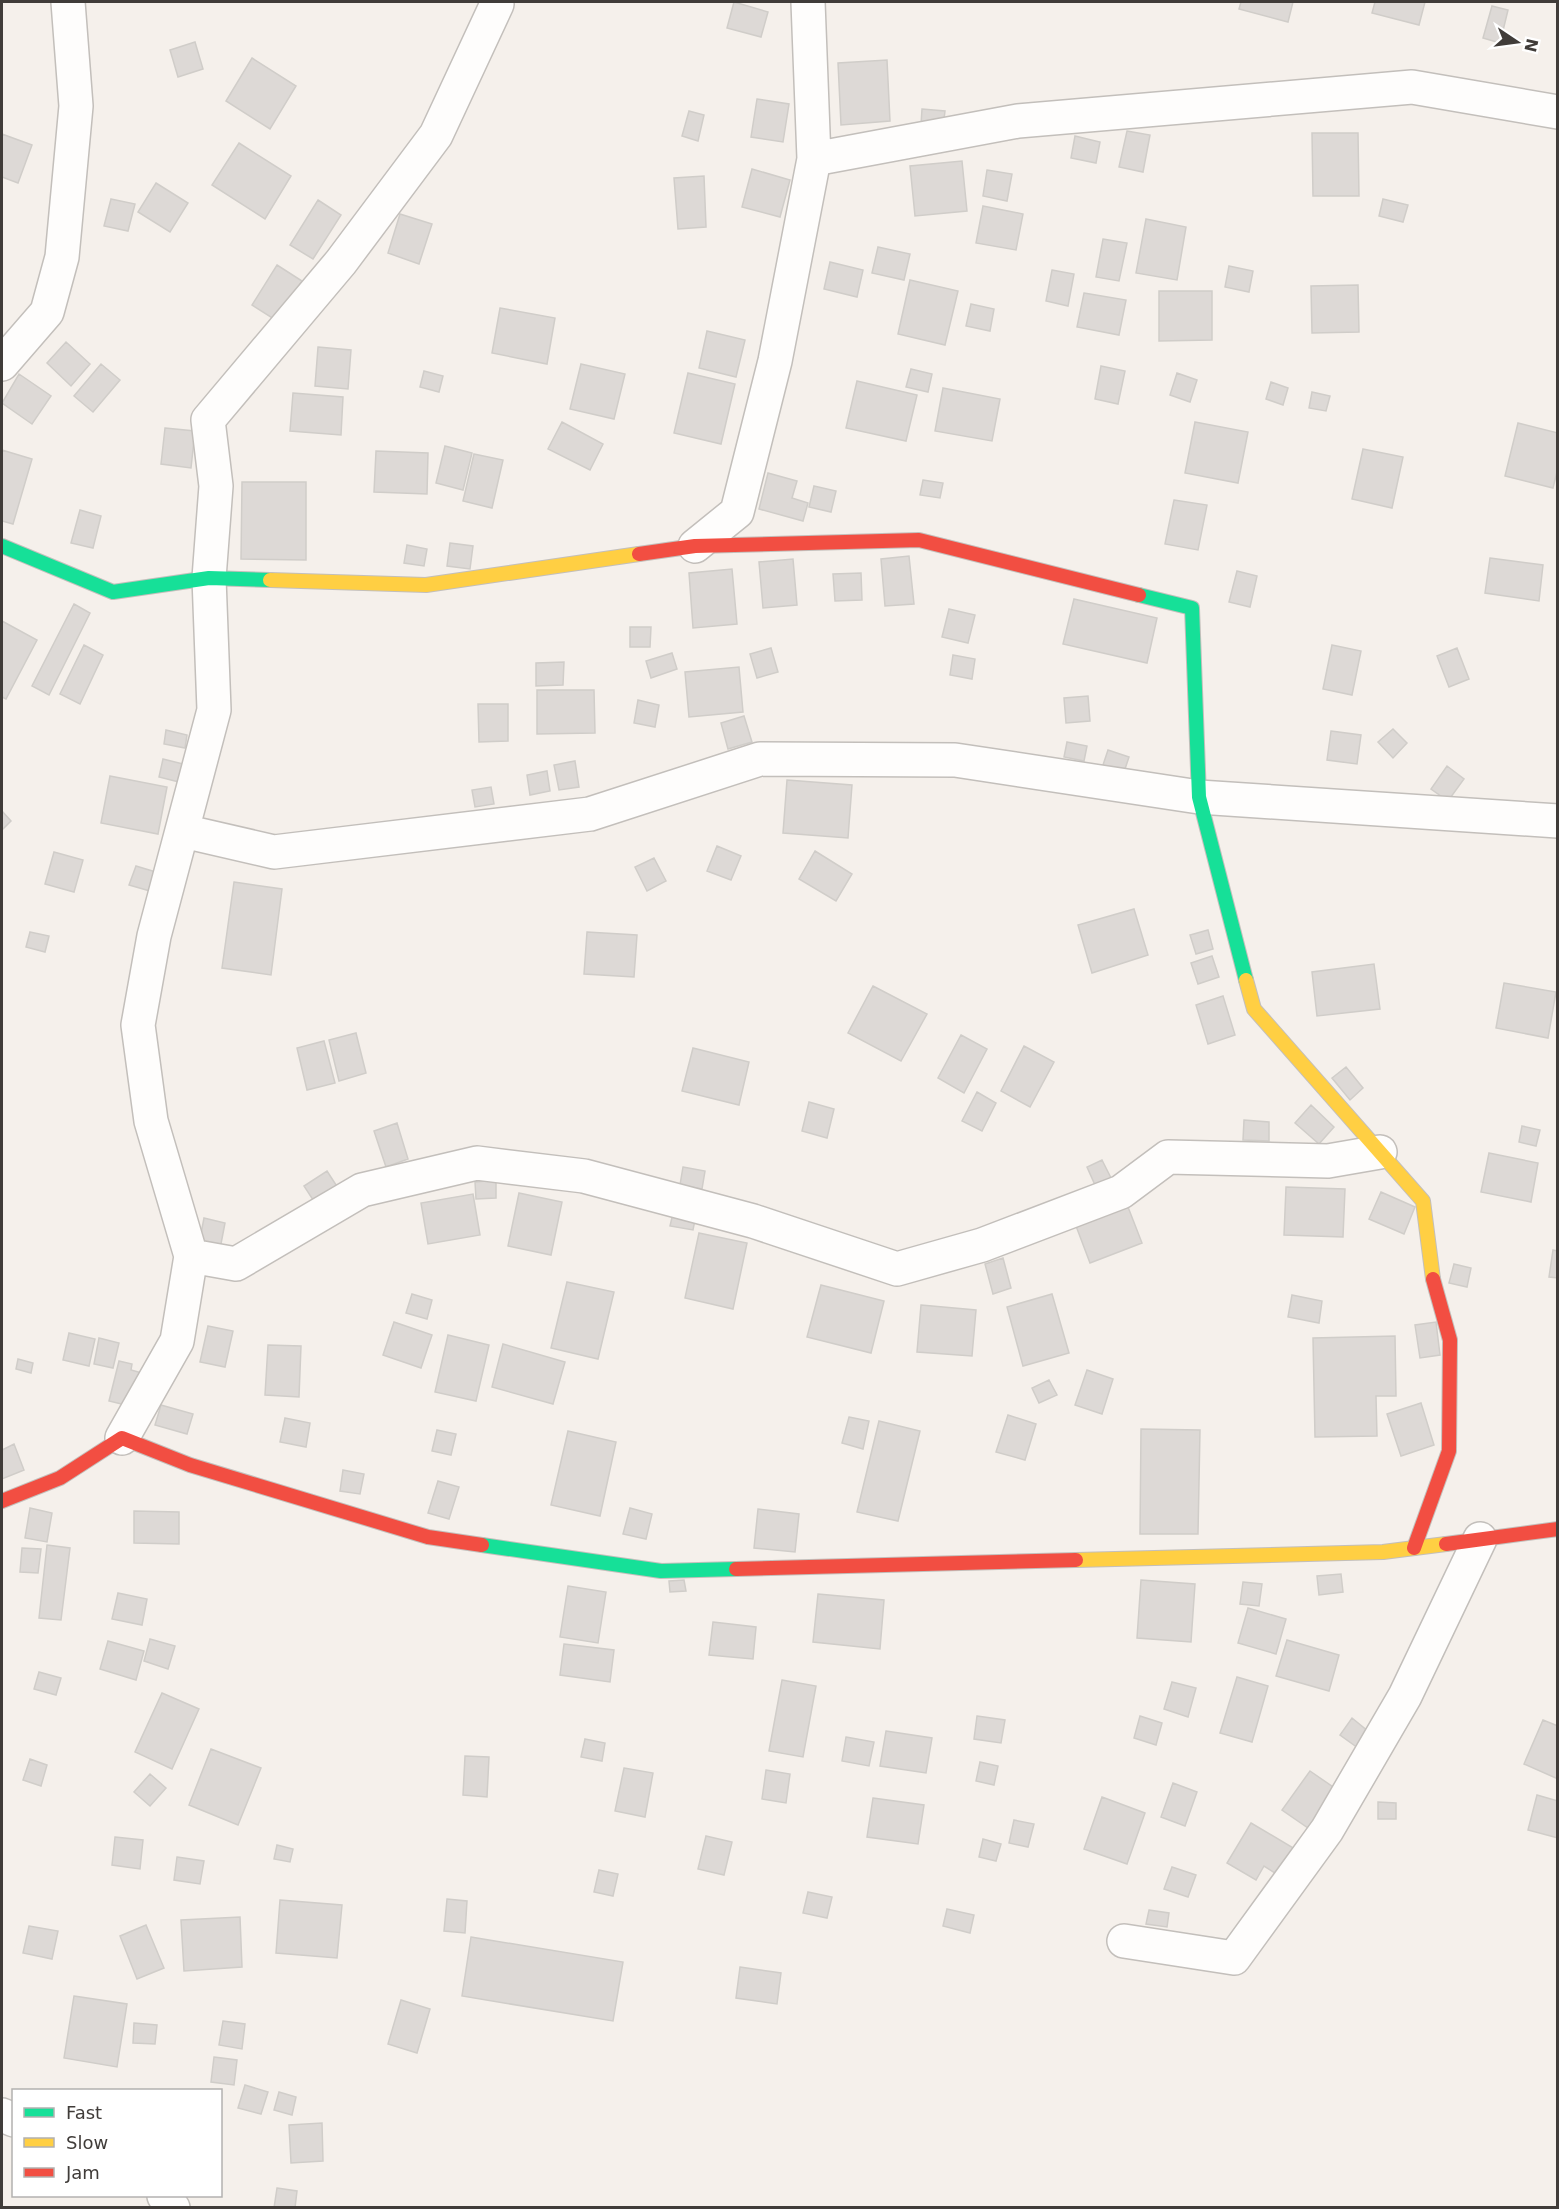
<svg xmlns="http://www.w3.org/2000/svg" width="1559" height="2209" font-family="'DejaVu Sans',sans-serif">
<rect width="100%" height="100%" fill="#f5f0eb"/>
<path fill="#ddd9d6" stroke="#d0cdc9" stroke-width="1.5" d="M 734,2 L 768,12 L 761,37 L 727,28 Z
M 1241,2 L 1293,2 L 1288,22 L 1239,9 Z
M 1375,2 L 1425,2 L 1419,25 L 1372,13 Z
M 1492,6 L 1508,10 L 1500,43 L 1483,38 Z
M 195,42 L 203,69 L 178,77 L 170,50 Z
M 252,58 L 296,86 L 270,129 L 226,101 Z
M 887,60 L 890,121 L 841,125 L 838,63 Z
M 757,99 L 789,104 L 783,142 L 751,137 Z
M 922,109 L 945,111 L 943,127 L 921,125 Z
M 689,111 L 704,115 L 698,141 L 682,136 Z
M 1127,131 L 1150,135 L 1143,172 L 1119,167 Z
M 1312,133 L 1358,133 L 1359,196 L 1313,196 Z
M 2,134 L 32,145 L 18,183 L 2,177 Z
M 1075,136 L 1100,142 L 1096,163 L 1071,158 Z
M 239,143 L 291,176 L 265,219 L 212,185 Z
M 962,161 L 967,211 L 915,216 L 910,166 Z
M 752,169 L 790,180 L 780,217 L 742,207 Z
M 987,170 L 1012,174 L 1007,201 L 983,196 Z
M 704,176 L 706,227 L 678,229 L 674,178 Z
M 156,183 L 188,203 L 170,232 L 138,212 Z
M 111,199 L 135,204 L 128,231 L 104,226 Z
M 1383,199 L 1408,205 L 1403,222 L 1379,216 Z
M 318,200 L 341,215 L 313,259 L 290,245 Z
M 983,206 L 1023,214 L 1016,250 L 976,243 Z
M 400,214 L 432,224 L 419,264 L 388,253 Z
M 1146,219 L 1186,227 L 1177,280 L 1136,273 Z
M 1103,239 L 1127,243 L 1119,281 L 1096,277 Z
M 878,247 L 910,254 L 904,280 L 872,273 Z
M 830,262 L 863,270 L 857,297 L 824,289 Z
M 277,265 L 302,281 L 277,321 L 252,305 Z
M 1229,266 L 1253,271 L 1249,292 L 1225,287 Z
M 1052,270 L 1074,274 L 1068,306 L 1046,301 Z
M 910,280 L 958,291 L 945,345 L 898,334 Z
M 1358,285 L 1359,332 L 1312,333 L 1311,286 Z
M 1159,291 L 1212,291 L 1212,340 L 1159,341 Z
M 1084,293 L 1126,300 L 1119,335 L 1077,327 Z
M 971,304 L 994,309 L 990,331 L 966,326 Z
M 500,308 L 555,318 L 547,364 L 492,353 Z
M 707,331 L 745,340 L 736,377 L 699,368 Z
M 66,342 L 90,364 L 71,386 L 47,363 Z
M 318,347 L 351,350 L 348,389 L 315,386 Z
M 101,364 L 120,380 L 93,412 L 74,396 Z
M 581,364 L 625,374 L 614,419 L 570,409 Z
M 1101,366 L 1125,371 L 1118,404 L 1095,399 Z
M 911,369 L 932,374 L 928,392 L 906,387 Z
M 424,371 L 443,376 L 439,392 L 420,387 Z
M 688,373 L 735,384 L 721,444 L 674,433 Z
M 1177,373 L 1197,380 L 1190,402 L 1170,395 Z
M 19,374 L 51,396 L 32,424 L 2,403 Z
M 857,381 L 917,395 L 906,441 L 846,428 Z
M 1271,382 L 1288,388 L 1283,405 L 1266,399 Z
M 943,388 L 1000,399 L 992,441 L 935,431 Z
M 1312,392 L 1330,396 L 1326,411 L 1309,408 Z
M 293,393 L 343,397 L 341,435 L 290,431 Z
M 562,422 L 603,444 L 590,470 L 548,449 Z
M 1195,422 L 1248,432 L 1238,483 L 1185,473 Z
M 1518,423 L 1558,433 L 1558,468 L 1553,488 L 1505,476 Z
M 165,428 L 195,431 L 191,468 L 161,464 Z
M 445,446 L 472,453 L 463,490 L 436,483 Z
M 1363,449 L 1403,457 L 1392,508 L 1352,499 Z
M 2,450 L 32,459 L 13,524 L 2,521 Z
M 376,451 L 428,453 L 427,494 L 374,492 Z
M 474,454 L 503,460 L 492,508 L 463,501 Z
M 768,473 L 797,481 L 792,498 L 808,503 L 803,521 L 759,509 Z
M 923,480 L 943,483 L 940,498 L 920,495 Z
M 242,482 L 306,482 L 306,560 L 241,559 Z
M 814,486 L 836,491 L 831,512 L 809,507 Z
M 1174,500 L 1207,505 L 1198,550 L 1165,544 Z
M 80,510 L 101,516 L 93,548 L 71,543 Z
M 450,543 L 473,546 L 470,569 L 447,566 Z
M 407,545 L 427,549 L 424,566 L 404,563 Z
M 909,556 L 914,604 L 885,606 L 881,559 Z
M 1490,558 L 1543,565 L 1539,601 L 1485,593 Z
M 793,559 L 797,605 L 763,608 L 759,562 Z
M 732,569 L 737,624 L 693,628 L 689,573 Z
M 1237,571 L 1257,576 L 1250,607 L 1229,602 Z
M 861,573 L 862,600 L 835,601 L 833,574 Z
M 1074,599 L 1157,618 L 1147,663 L 1063,644 Z
M 74,604 L 90,613 L 49,695 L 32,686 Z
M 949,609 L 975,615 L 968,643 L 942,637 Z
M 2,621 L 37,640 L 6,699 L 2,697 Z
M 630,627 L 651,627 L 650,647 L 630,647 Z
M 84,645 L 103,655 L 80,704 L 60,694 Z
M 1332,645 L 1361,651 L 1352,695 L 1323,689 Z
M 771,648 L 778,672 L 757,678 L 750,654 Z
M 1457,648 L 1469,679 L 1449,687 L 1437,656 Z
M 672,653 L 677,669 L 651,678 L 646,661 Z
M 953,655 L 975,659 L 972,679 L 950,675 Z
M 564,662 L 563,685 L 536,686 L 536,663 Z
M 739,667 L 743,712 L 689,717 L 685,672 Z
M 537,690 L 594,690 L 595,733 L 537,734 Z
M 1088,696 L 1090,721 L 1066,723 L 1064,698 Z
M 638,700 L 659,705 L 655,727 L 634,723 Z
M 478,704 L 508,704 L 508,741 L 479,742 Z
M 744,716 L 752,742 L 728,749 L 721,723 Z
M 1393,729 L 1407,743 L 1393,758 L 1378,742 Z
M 166,730 L 187,735 L 185,748 L 164,744 Z
M 1331,731 L 1361,735 L 1357,764 L 1327,760 Z
M 1067,742 L 1087,746 L 1084,761 L 1064,757 Z
M 1108,750 L 1129,757 L 1122,778 L 1101,771 Z
M 163,759 L 187,765 L 183,783 L 159,777 Z
M 575,761 L 579,787 L 559,790 L 554,765 Z
M 1447,766 L 1464,779 L 1448,801 L 1431,789 Z
M 547,771 L 550,791 L 530,795 L 527,775 Z
M 110,776 L 167,787 L 158,834 L 101,823 Z
M 787,780 L 852,785 L 848,838 L 783,833 Z
M 491,787 L 494,804 L 475,807 L 472,790 Z
M 2,811 L 11,821 L 2,830 Z
M 717,846 L 741,856 L 731,880 L 707,871 Z
M 815,851 L 852,874 L 836,901 L 799,879 Z
M 54,852 L 83,860 L 74,892 L 45,884 Z
M 654,858 L 666,881 L 647,891 L 635,867 Z
M 136,866 L 156,872 L 150,891 L 129,885 Z
M 234,882 L 282,889 L 271,975 L 222,968 Z
M 1134,909 L 1148,955 L 1092,973 L 1078,925 Z
M 1208,930 L 1213,949 L 1196,954 L 1190,935 Z
M 30,932 L 49,936 L 45,952 L 26,947 Z
M 587,932 L 637,935 L 634,977 L 584,974 Z
M 1212,956 L 1219,977 L 1198,984 L 1191,963 Z
M 1374,964 L 1380,1009 L 1317,1016 L 1312,972 Z
M 1504,983 L 1556,992 L 1548,1038 L 1496,1028 Z
M 873,986 L 927,1014 L 901,1061 L 848,1033 Z
M 1223,996 L 1235,1035 L 1208,1044 L 1196,1005 Z
M 356,1033 L 366,1073 L 339,1081 L 329,1040 Z
M 961,1035 L 987,1049 L 964,1093 L 938,1078 Z
M 324,1041 L 335,1083 L 307,1090 L 297,1048 Z
M 1024,1046 L 1054,1062 L 1030,1107 L 1001,1091 Z
M 693,1048 L 749,1062 L 739,1105 L 682,1091 Z
M 1346,1067 L 1363,1088 L 1350,1100 L 1332,1078 Z
M 977,1092 L 996,1103 L 982,1131 L 962,1121 Z
M 809,1102 L 834,1109 L 827,1138 L 802,1131 Z
M 1311,1105 L 1334,1127 L 1319,1144 L 1295,1123 Z
M 1244,1120 L 1269,1122 L 1269,1141 L 1243,1140 Z
M 397,1123 L 408,1159 L 386,1167 L 374,1131 Z
M 1522,1126 L 1540,1130 L 1536,1146 L 1519,1142 Z
M 1489,1153 L 1538,1163 L 1531,1202 L 1481,1192 Z
M 1102,1160 L 1111,1178 L 1095,1185 L 1087,1167 Z
M 683,1167 L 705,1171 L 702,1189 L 680,1185 Z
M 327,1171 L 340,1191 L 317,1206 L 304,1186 Z
M 496,1180 L 496,1198 L 476,1199 L 475,1182 Z
M 1286,1187 L 1345,1189 L 1343,1237 L 1284,1235 Z
M 1381,1192 L 1415,1207 L 1404,1234 L 1369,1219 Z
M 519,1193 L 562,1202 L 551,1255 L 508,1246 Z
M 473,1194 L 480,1235 L 428,1244 L 421,1203 Z
M 1128,1207 L 1142,1243 L 1090,1263 L 1076,1226 Z
M 674,1209 L 696,1215 L 693,1230 L 670,1226 Z
M 204,1218 L 225,1223 L 220,1249 L 199,1244 Z
M 699,1233 L 747,1243 L 733,1309 L 685,1298 Z
M 1553,1250 L 1558,1251 L 1558,1278 L 1549,1277 Z
M 1003,1258 L 1011,1288 L 993,1294 L 985,1264 Z
M 1454,1264 L 1471,1268 L 1467,1287 L 1449,1283 Z
M 567,1282 L 614,1292 L 598,1359 L 551,1348 Z
M 821,1285 L 884,1301 L 871,1353 L 807,1337 Z
M 412,1294 L 432,1300 L 427,1319 L 406,1313 Z
M 1052,1294 L 1069,1353 L 1023,1366 L 1007,1307 Z
M 1292,1295 L 1322,1301 L 1319,1323 L 1288,1317 Z
M 921,1305 L 976,1310 L 972,1356 L 917,1352 Z
M 394,1322 L 432,1335 L 421,1368 L 383,1355 Z
M 1436,1322 L 1440,1355 L 1420,1358 L 1415,1325 Z
M 208,1326 L 233,1331 L 225,1367 L 200,1362 Z
M 69,1333 L 95,1339 L 89,1366 L 63,1360 Z
M 448,1335 L 489,1345 L 476,1401 L 435,1392 Z
M 1395,1336 L 1396,1396 L 1376,1396 L 1377,1436 L 1315,1437 L 1313,1338 Z
M 99,1338 L 119,1343 L 113,1368 L 94,1364 Z
M 503,1344 L 565,1362 L 553,1404 L 492,1387 Z
M 268,1345 L 301,1346 L 299,1397 L 265,1395 Z
M 18,1359 L 33,1363 L 31,1373 L 16,1369 Z
M 119,1361 L 132,1364 L 131,1370 L 142,1373 L 130,1406 L 109,1401 Z
M 1087,1370 L 1113,1379 L 1102,1414 L 1075,1405 Z
M 1049,1380 L 1057,1395 L 1039,1403 L 1032,1388 Z
M 1421,1403 L 1434,1445 L 1401,1456 L 1387,1414 Z
M 161,1405 L 193,1414 L 187,1434 L 155,1425 Z
M 1008,1415 L 1036,1424 L 1025,1460 L 996,1452 Z
M 849,1417 L 869,1421 L 863,1449 L 842,1443 Z
M 285,1418 L 310,1423 L 306,1447 L 280,1442 Z
M 879,1421 L 920,1431 L 898,1521 L 857,1512 Z
M 1141,1429 L 1200,1430 L 1198,1534 L 1140,1534 Z
M 437,1430 L 456,1434 L 451,1455 L 432,1451 Z
M 568,1431 L 616,1442 L 600,1516 L 551,1505 Z
M 14,1444 L 24,1470 L 2,1479 L 2,1450 Z
M 343,1470 L 364,1474 L 360,1494 L 340,1491 Z
M 438,1481 L 459,1487 L 449,1519 L 428,1513 Z
M 30,1508 L 52,1513 L 47,1542 L 25,1538 Z
M 630,1508 L 652,1514 L 646,1539 L 623,1534 Z
M 758,1509 L 799,1514 L 795,1552 L 754,1548 Z
M 134,1511 L 179,1512 L 179,1544 L 134,1543 Z
M 47,1545 L 70,1548 L 61,1620 L 39,1618 Z
M 22,1548 L 41,1549 L 38,1573 L 20,1572 Z
M 1341,1574 L 1343,1592 L 1319,1595 L 1317,1576 Z
M 684,1580 L 686,1591 L 670,1592 L 669,1581 Z
M 1141,1580 L 1195,1584 L 1191,1642 L 1137,1638 Z
M 1243,1582 L 1262,1584 L 1259,1606 L 1240,1604 Z
M 568,1586 L 606,1592 L 598,1643 L 560,1637 Z
M 118,1593 L 147,1599 L 142,1625 L 112,1619 Z
M 818,1594 L 884,1600 L 880,1649 L 813,1642 Z
M 1248,1608 L 1286,1619 L 1276,1654 L 1238,1643 Z
M 713,1622 L 756,1627 L 753,1659 L 709,1655 Z
M 150,1639 L 175,1646 L 168,1669 L 144,1661 Z
M 1287,1640 L 1339,1655 L 1329,1691 L 1276,1676 Z
M 108,1641 L 144,1651 L 136,1680 L 100,1669 Z
M 564,1644 L 614,1650 L 610,1682 L 560,1675 Z
M 39,1672 L 61,1678 L 56,1695 L 34,1689 Z
M 1237,1677 L 1268,1686 L 1252,1742 L 1220,1733 Z
M 782,1680 L 816,1686 L 803,1757 L 769,1751 Z
M 1172,1682 L 1196,1688 L 1188,1717 L 1164,1709 Z
M 162,1693 L 199,1709 L 172,1769 L 135,1752 Z
M 977,1716 L 1005,1720 L 1001,1743 L 974,1739 Z
M 1140,1716 L 1162,1723 L 1156,1745 L 1134,1738 Z
M 1352,1718 L 1369,1732 L 1358,1748 L 1340,1735 Z
M 1543,1720 L 1558,1726 L 1558,1779 L 1524,1764 Z
M 886,1731 L 932,1738 L 926,1773 L 880,1766 Z
M 846,1737 L 874,1742 L 869,1766 L 842,1761 Z
M 585,1739 L 605,1743 L 602,1761 L 581,1757 Z
M 211,1749 L 261,1768 L 238,1825 L 189,1805 Z
M 465,1756 L 489,1757 L 487,1797 L 463,1795 Z
M 30,1759 L 47,1765 L 41,1786 L 23,1780 Z
M 980,1762 L 998,1766 L 994,1785 L 976,1781 Z
M 624,1768 L 653,1773 L 645,1817 L 615,1811 Z
M 766,1770 L 790,1774 L 786,1803 L 762,1799 Z
M 1310,1771 L 1336,1789 L 1308,1828 L 1282,1810 Z
M 150,1774 L 166,1788 L 150,1806 L 134,1792 Z
M 1173,1783 L 1197,1792 L 1185,1826 L 1161,1817 Z
M 1537,1795 L 1558,1801 L 1558,1838 L 1528,1830 Z
M 1102,1797 L 1145,1813 L 1127,1864 L 1084,1849 Z
M 873,1798 L 924,1805 L 918,1844 L 867,1837 Z
M 1378,1802 L 1396,1803 L 1396,1819 L 1378,1819 Z
M 1014,1820 L 1034,1824 L 1028,1847 L 1009,1843 Z
M 1251,1823 L 1300,1852 L 1284,1879 L 1264,1866 L 1256,1880 L 1227,1863 Z
M 706,1836 L 732,1842 L 724,1875 L 698,1869 Z
M 115,1837 L 143,1840 L 140,1869 L 112,1865 Z
M 983,1839 L 1001,1844 L 996,1861 L 979,1857 Z
M 277,1845 L 293,1849 L 290,1862 L 274,1859 Z
M 177,1857 L 204,1861 L 200,1884 L 174,1880 Z
M 1172,1867 L 1196,1875 L 1188,1897 L 1164,1889 Z
M 599,1870 L 618,1874 L 613,1896 L 594,1892 Z
M 808,1892 L 832,1897 L 827,1918 L 803,1913 Z
M 447,1899 L 467,1901 L 465,1933 L 444,1931 Z
M 280,1900 L 342,1905 L 337,1958 L 276,1953 Z
M 947,1909 L 974,1915 L 970,1933 L 943,1926 Z
M 1149,1910 L 1169,1913 L 1167,1927 L 1146,1924 Z
M 240,1917 L 242,1967 L 184,1971 L 181,1920 Z
M 146,1925 L 164,1968 L 137,1979 L 120,1936 Z
M 29,1926 L 58,1931 L 52,1959 L 23,1953 Z
M 471,1937 L 623,1962 L 613,2021 L 462,1996 Z
M 740,1967 L 781,1973 L 777,2004 L 736,1998 Z
M 74,1996 L 127,2004 L 117,2067 L 64,2058 Z
M 401,2000 L 430,2009 L 417,2053 L 388,2044 Z
M 223,2021 L 245,2024 L 242,2049 L 219,2045 Z
M 134,2023 L 157,2025 L 155,2044 L 133,2043 Z
M 214,2057 L 237,2060 L 234,2085 L 211,2082 Z
M 245,2085 L 268,2092 L 261,2114 L 238,2108 Z
M 279,2092 L 296,2097 L 292,2115 L 274,2110 Z
M 322,2123 L 323,2161 L 291,2163 L 289,2125 Z
M 277,2188 L 297,2191 L 295,2208 L 274,2208 Z"/>
<g fill="none" stroke-linecap="round" stroke-linejoin="round">
<defs>
<path id="street" d="M 814,159 L 1018,121 L 1412,87 L 1558,112
M 2,364 L 47,312 L 62,257 L 76,106 L 68,2
M 695,546 L 737,512 L 775,361 L 814,159 L 808,2
M 183,831 L 274,852 L 590,814 L 760,759 L 955,760 L 1199,797 L 1558,821
M 191,1256 L 236,1264 L 362,1190 L 477,1163 L 584,1176 L 753,1221 L 897,1269 L 982,1245 L 1121,1192 L 1168,1157 L 1328,1161 L 1380,1152
M 122,1438 L 177,1341 L 191,1256 L 151,1121 L 138,1025 L 154,936 L 214,710 L 209,578 L 216,486 L 208,420 L 341,262 L 436,135 L 497,4
M 1124,1941 L 1234,1958 L 1327,1830 L 1405,1696 L 1480,1539
M 2,2115 L 14,2120
M 164,2196 L 173,2208"/>
<path id="fast" d="M 2,546 L 113,592 L 209,578 L 270,580
M 1139,595 L 1192,608 L 1199,797 L 1246,980
M 482,1545 L 661,1571 L 736,1569"/>
<path id="slow" d="M 270,580 L 426,585 L 639,554
M 1246,980 L 1254,1009 L 1423,1201 L 1433,1279
M 1076,1560 L 1383,1552 L 1446,1544"/>
<path id="jam" d="M 639,554 L 695,546 L 919,540 L 1139,595
M 2,1501 L 60,1478 L 122,1438 L 190,1465 L 428,1537 L 482,1545
M 1446,1544 L 1558,1529
M 1414,1548 L 1449,1451 L 1450,1340 L 1433,1279
M 736,1569 L 1076,1560"/>
</defs>
<use href="#street" stroke="#c3bfbb" stroke-width="36"/>
<use href="#fast" stroke="#c3bfbb" stroke-width="16"/>
<use href="#slow" stroke="#c3bfbb" stroke-width="16"/>
<use href="#jam" stroke="#c3bfbb" stroke-width="16"/>
<use href="#street" stroke="#fefdfc" stroke-width="33"/>
<use href="#fast" stroke="#16e098" stroke-width="14"/>
<use href="#slow" stroke="#ffcf43" stroke-width="14"/>
<use href="#jam" stroke="#f24e42" stroke-width="14"/>
</g>
<rect width="1559" height="2209" fill="none" stroke="#403c39" stroke-width="6"/>
<rect x="12" y="2089" width="210" height="108" fill="#ffffff" stroke="#b3b1b0" stroke-width="1.5"/>
<rect x="24" y="2108" width="30" height="9" fill="#16e098" stroke="#b3b1b0" stroke-width="1.5"/>
<text x="66" y="2119" font-size="18" fill="#403c39">Fast</text>
<rect x="24" y="2138" width="30" height="9" fill="#ffcf43" stroke="#b3b1b0" stroke-width="1.5"/>
<text x="66" y="2149" font-size="18" fill="#403c39">Slow</text>
<rect x="24" y="2168" width="30" height="9" fill="#f24e42" stroke="#b3b1b0" stroke-width="1.5"/>
<text x="66" y="2179" font-size="18" fill="#403c39">Jam</text>
<g transform="translate(1517 42) rotate(103)" stroke="#ffffff" stroke-width="4.5" paint-order="stroke">
<path d="M0-4.5L10 22L0 15L-10 22Z" fill="#403c39"/>
<text y="-9" font-size="16" font-weight="bold" text-anchor="middle" fill="#403c39">N</text>
</g>
</svg>
